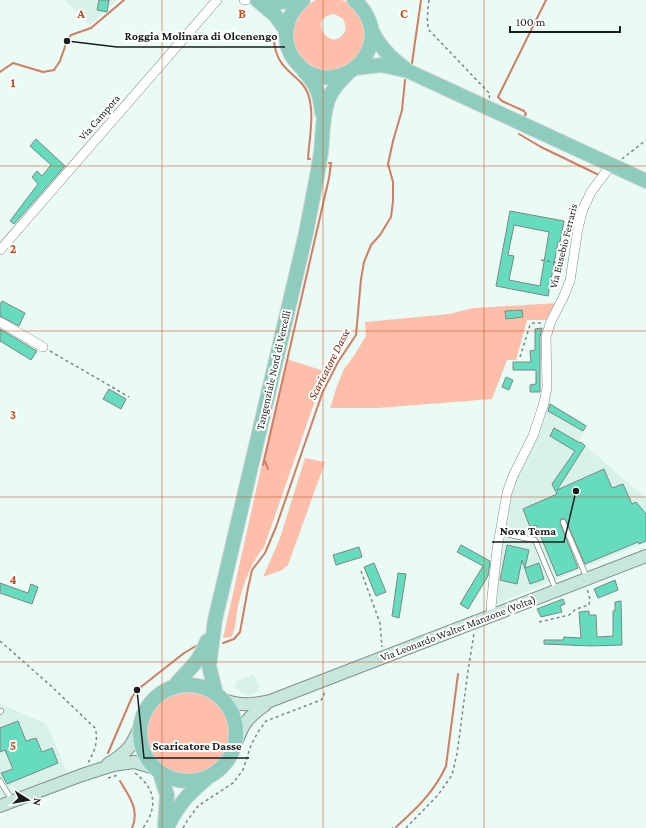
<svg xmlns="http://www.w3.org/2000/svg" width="646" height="828" font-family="'Crimson Pro',serif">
<rect width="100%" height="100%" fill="#eafbf5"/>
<path fill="#d8f2ea" d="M 65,0 L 117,0 L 90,25 Z
M 547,401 L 588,425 L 579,440 L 646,498 L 646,542 L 495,605 L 495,587 L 512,489 L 530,446 L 542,425 Z
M 254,674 L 260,691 L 248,696 L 235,688 L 236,681 Z
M 0,704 L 46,723 L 68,774 L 4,799 L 0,794 Z"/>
<path fill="#ffbeaa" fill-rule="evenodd" d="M 316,0 C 324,0 333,0 341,0 C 364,5 370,38 357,56 C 331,92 273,54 299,16 C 304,8 308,4 316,0 ZM 334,14 L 342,18 C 345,22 347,28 344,33 C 331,54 305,17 334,14 Z
M 558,303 L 548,320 L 527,320 L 516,360 L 507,360 L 492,399 L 378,408 L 330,408 L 337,386 L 344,369 L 353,357 L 366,336 L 365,322 L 449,314 L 473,308 Z
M 287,359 L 327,372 L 317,395 L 264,547 C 249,565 242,588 237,610 C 236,620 236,629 231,637 L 223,638 L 261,468 Z
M 305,458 L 325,462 L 288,565 L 282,570 L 263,577 L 280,538 Z
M146 733a43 43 0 1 1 86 0a43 43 0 1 1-86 0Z"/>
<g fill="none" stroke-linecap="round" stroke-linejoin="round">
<path stroke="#d47c61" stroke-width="2" d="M 273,35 C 274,43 275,52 279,59 C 286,73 303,79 308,94 C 315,114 309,139 308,159 L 310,159
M 412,63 L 421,0
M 0,72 L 13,63 L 43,72 L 54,70 L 60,61 L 67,41 L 71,35 L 91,28 L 124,0
M 524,117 L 526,114 L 524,111 L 502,101 L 498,97 L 546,0
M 519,134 L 541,147 L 599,175
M 265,461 L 268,469
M 263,465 L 329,178 L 331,163 L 329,163
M 223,643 L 234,639 L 240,632 L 248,588 L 252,570 L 265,553 L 276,527 L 323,391 L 338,362 L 356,335 L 361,279 L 364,262 L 371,245 L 380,235 L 391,217 L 393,201 L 393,182 L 388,164 L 393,141 L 402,110 L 405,80
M 108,753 L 132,697 L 137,690 L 184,653 L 196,646
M 120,781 C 129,796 140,810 132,828
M 396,827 C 416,809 435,791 446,766 L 458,674"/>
</g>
<path fill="#65dcbe" stroke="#7a8884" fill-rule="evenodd" d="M 99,0 L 109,0 L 107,12 L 97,10 Z
M 36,139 L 65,166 L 14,224 L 10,221 L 38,184 L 32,177 L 37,171 L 42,176 L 51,165 L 30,146 Z
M 510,211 L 564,221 L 560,242 L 558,242 L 548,296 L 496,286 ZM 514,225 L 549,232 L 540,286 L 509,280 L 514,256 L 508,255 Z
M 2,301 L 25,313 L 19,326 L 0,316 L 0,304 Z
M 522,310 L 523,317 L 506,319 L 505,311 Z
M 542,328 L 540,337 L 540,392 L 530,392 L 530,385 L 536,384 L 536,370 L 513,370 L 513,362 L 531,362 L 530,351 L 535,350 L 535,329 Z
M 0,329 L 37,351 L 31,360 L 0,341 Z
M 506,377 L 513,380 L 509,390 L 502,387 Z
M 109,389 L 126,399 L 121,409 L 103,399 Z
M 550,404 L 586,426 L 583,431 L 548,411 Z
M 554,428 L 580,443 L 581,442 L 585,446 L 557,490 L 604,469 L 612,488 L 623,484 L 632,504 L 636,502 L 646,514 L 646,541 L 639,544 L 638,542 L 585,564 L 566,521 L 564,518 L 561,519 L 560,523 L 578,568 L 557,576 L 536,525 L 530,527 L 523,509 L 557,494 L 552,484 L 575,451 L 550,436 Z
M 461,545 L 490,561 L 488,576 L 468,609 L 460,604 L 483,566 L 457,552 Z
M 507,545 L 529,550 L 525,568 L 539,563 L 544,579 L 530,584 L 522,560 L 517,584 L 500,580 Z
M 359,547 L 362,557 L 336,565 L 333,555 Z
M 374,563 L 386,592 L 376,596 L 364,567 Z
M 398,573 L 406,574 L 399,618 L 392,616 Z
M 615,580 L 618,590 L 598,598 L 594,589 Z
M 0,583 L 28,593 L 31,584 L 38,587 L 32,604 L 0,593 Z
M 563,599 L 565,604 L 560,606 L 562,612 L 541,617 L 537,609 Z
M 621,601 L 622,645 L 591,646 L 544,644 L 544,640 L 563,640 L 564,637 L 581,638 L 579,612 L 589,611 L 589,615 L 596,615 L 597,637 L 613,636 L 613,611 L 615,611 L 615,602 Z
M 18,721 L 26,741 L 36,738 L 42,752 L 52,748 L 58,763 L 7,784 L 1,773 L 13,769 L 5,750 L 0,752 L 0,728 Z"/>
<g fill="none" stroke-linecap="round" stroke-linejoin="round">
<defs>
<path id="service" d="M 563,522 L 587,578
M 510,535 L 535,540 L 556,590
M 0,712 L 1,711
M 0,781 L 12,800"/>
<path id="minor" d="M 244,0 L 246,0
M 0,250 L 217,0
M 0,322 L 43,347
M 492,615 L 491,607 L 497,550 L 507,493 L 513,476 L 533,436 L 544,403 L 547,387 L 546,337 L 551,321 L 563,298 L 570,281 L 578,228 L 583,209 L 591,192 L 611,165"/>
<path id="secondary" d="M 223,700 C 241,706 251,705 270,701 L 646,556
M 234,748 C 242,726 245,719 265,705
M 108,764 C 129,752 133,744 142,722
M 0,806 L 82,775 L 113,765 L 134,762 L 155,768"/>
<path id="primary" d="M 257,0 L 275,15 L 286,30
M 261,0 L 280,2 L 302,0
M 303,0 C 260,38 307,99 352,70 C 362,63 369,53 371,41 C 374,25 366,10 354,0
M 371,29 C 380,48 391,58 408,71 L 646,181
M 355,68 L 381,65 L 404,70
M 304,71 C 317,85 320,95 322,113
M140 733a48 48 0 1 1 96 0a48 48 0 1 1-96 0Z
M 173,688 C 187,670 199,664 207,641
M 216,694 L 209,666 L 215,620 L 306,233 C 311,206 317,179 321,152 C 323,134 322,117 328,100 C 332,89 340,81 348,73
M 160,773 L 167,795 L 165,825
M 167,828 C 177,806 188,794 206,779"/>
</defs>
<use href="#service" stroke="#808f8a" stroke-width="6"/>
<use href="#minor" stroke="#808f8a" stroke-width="10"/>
<use href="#secondary" stroke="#808f8a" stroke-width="14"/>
<use href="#primary" stroke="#d5d6d6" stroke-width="16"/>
<path stroke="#7c8783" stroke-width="1.5" stroke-dasharray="3 3" stroke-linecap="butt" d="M 429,0 C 428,11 426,20 429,30 L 490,94 L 489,98
M 622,159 L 646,140
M 541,260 L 564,264
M 50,351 L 129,397
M 520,357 L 530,325 L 533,323 L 542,323
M 361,571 L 380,623 L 382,647
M 539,622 L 569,615 L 576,609 L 589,605 L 590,599 L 587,589
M 0,641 L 50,685 L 95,728 C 99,741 94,752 88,763
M 135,773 C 156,789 158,807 143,828
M 108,778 L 118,775
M 183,828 L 187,821 L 198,806 L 233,783 L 243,770 L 251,745 L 258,732 L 266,721 L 321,700 L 324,696 L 324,691
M 392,828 L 393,828
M 406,828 L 438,795 L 452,775 L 457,754 L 468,671 L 474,633"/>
<use href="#service" stroke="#fff" stroke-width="4.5"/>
<use href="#minor" stroke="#fff" stroke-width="9"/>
<use href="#secondary" stroke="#c6e6de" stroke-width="12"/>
<use href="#primary" stroke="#8eccbd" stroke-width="14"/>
</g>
<path fill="none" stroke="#d04916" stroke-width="1" stroke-opacity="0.55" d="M 162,0 L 162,828M 323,0 L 323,828M 484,0 L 484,828M 0,166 L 646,166M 0,331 L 646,331M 0,497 L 646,497M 0,662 L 646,662"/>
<g text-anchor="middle" stroke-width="4" stroke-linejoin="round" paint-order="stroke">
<g font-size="11" fill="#181e1c" stroke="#fff">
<text transform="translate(99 117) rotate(-49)" y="4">Via Campora</text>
<text transform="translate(563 246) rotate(-76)" y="4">Via Eusebio Ferraris</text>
<text transform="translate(273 370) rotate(-77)" y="4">Tangenziale Nord di Vercelli</text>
<text transform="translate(458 628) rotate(-21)" y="4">Via Leonardo Walter Manzone (Volta)</text>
</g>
<g font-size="12" font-style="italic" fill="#7b2c10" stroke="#fff">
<text transform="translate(329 364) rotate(-63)" y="4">Scaricatore Dasse</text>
</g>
</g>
<g font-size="13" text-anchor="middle" font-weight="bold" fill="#d04916" stroke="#fff" stroke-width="4" stroke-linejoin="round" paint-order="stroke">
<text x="81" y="18">A</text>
<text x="242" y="18">B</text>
<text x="404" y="18">C</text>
<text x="13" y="87">1</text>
<text x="13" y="253">2</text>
<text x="13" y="419">3</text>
<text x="13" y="584">4</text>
<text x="13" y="750">5</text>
</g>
<path fill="none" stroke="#181e1c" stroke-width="1.5" d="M67 41L117 47H285M576 491L564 542H492M137 690L144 758H249"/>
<g fill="#181e1c" stroke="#fff" stroke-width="1.5">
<circle cx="67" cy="41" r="4"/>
<circle cx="576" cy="491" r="4"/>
<circle cx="137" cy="690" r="4"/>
</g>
<g font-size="12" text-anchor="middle" font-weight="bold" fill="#181e1c" stroke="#fff" stroke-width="4" stroke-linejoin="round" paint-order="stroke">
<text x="201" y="40">Roggia Molinara di Olcenengo</text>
<text x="528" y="535">Nova Tema</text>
<text x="197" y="750">Scaricatore Dasse</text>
</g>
<g transform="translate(28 800) rotate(101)" stroke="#ffffff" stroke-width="3" paint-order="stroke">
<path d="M0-3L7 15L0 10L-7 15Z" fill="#181e1c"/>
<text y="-6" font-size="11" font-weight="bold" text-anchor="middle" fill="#181e1c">N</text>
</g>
<path d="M510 26v6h110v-6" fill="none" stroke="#181e1c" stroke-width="2"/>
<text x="516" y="26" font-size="12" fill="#181e1c" stroke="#ffffff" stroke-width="3" paint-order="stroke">100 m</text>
</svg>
